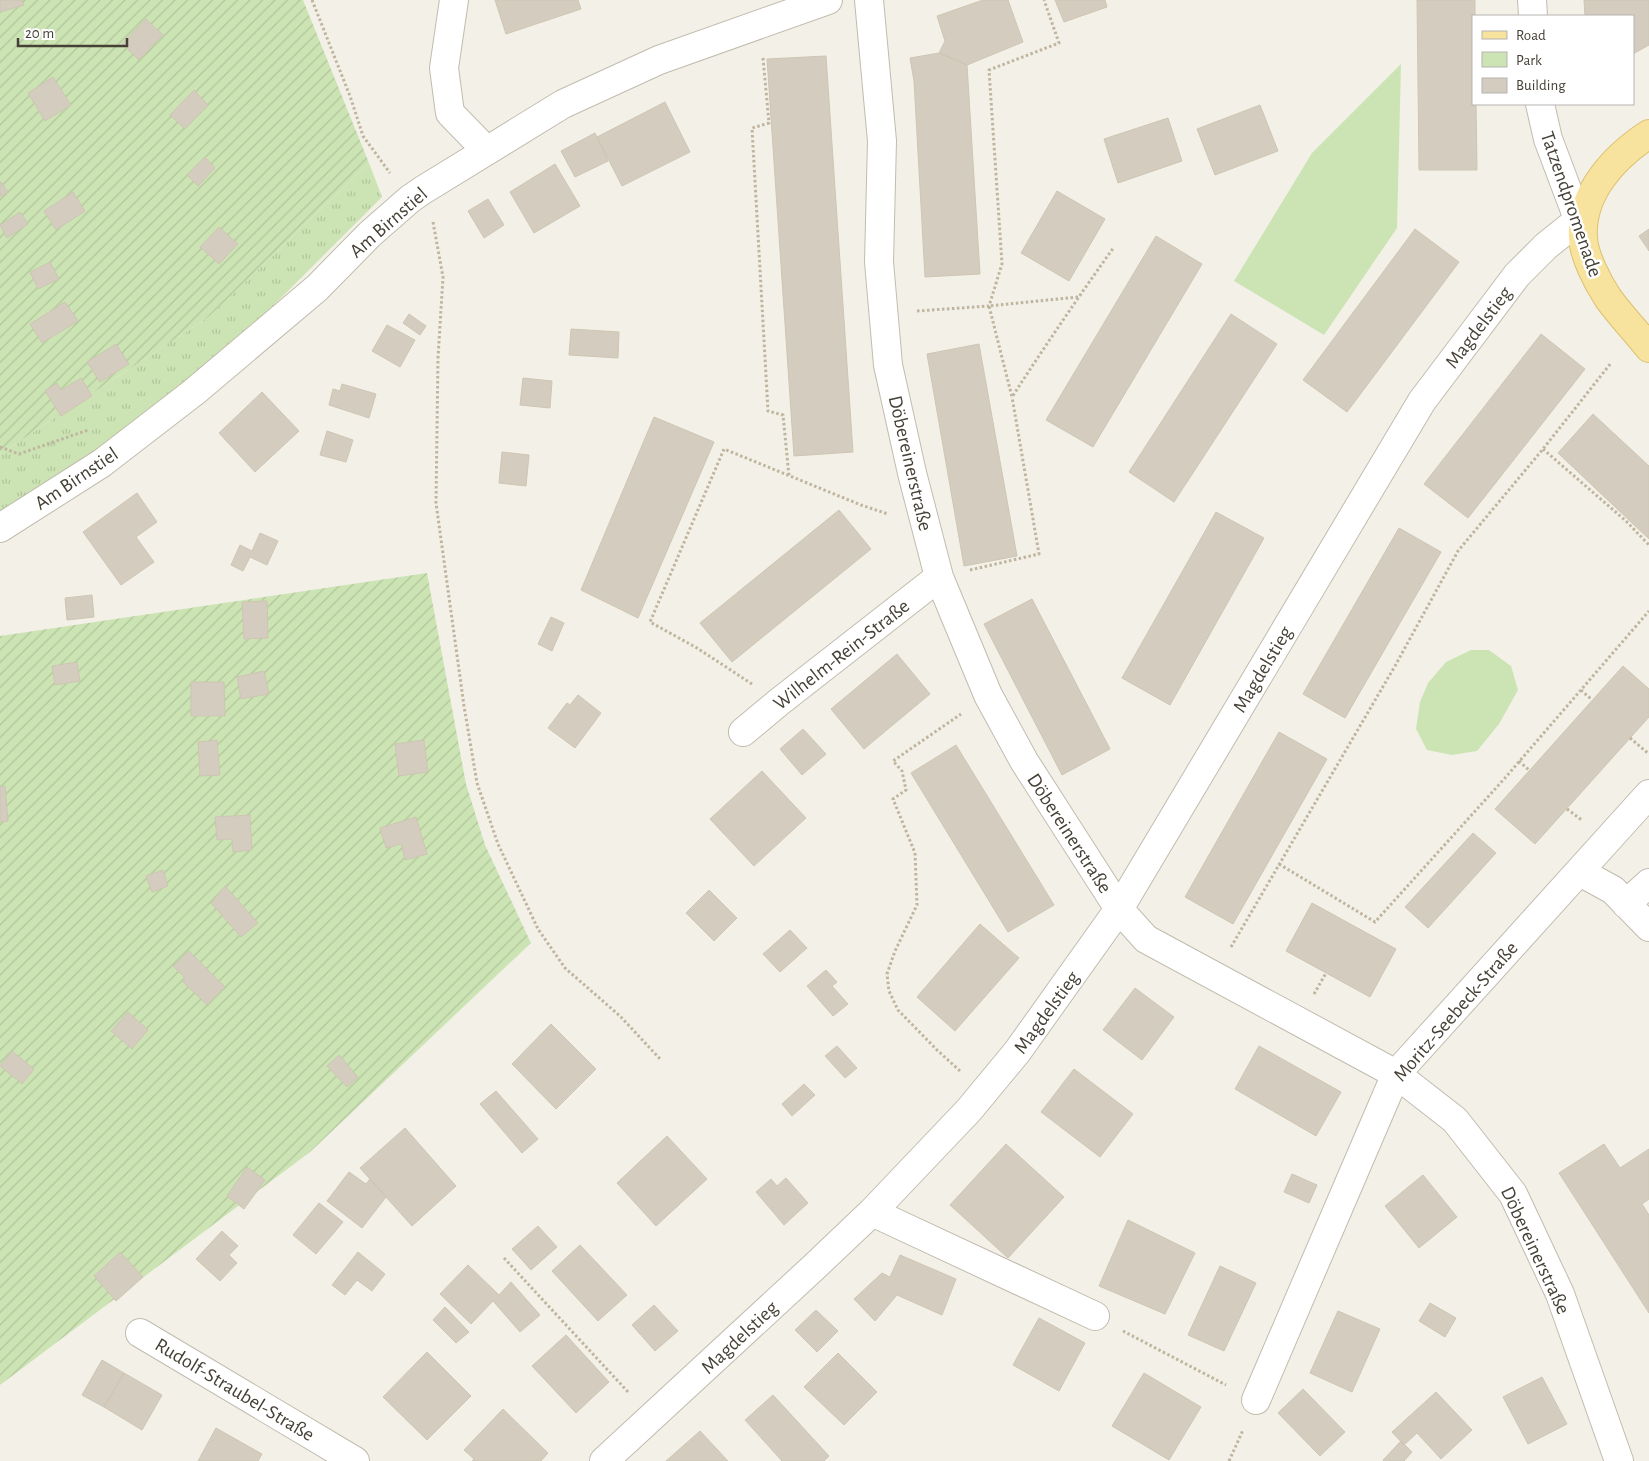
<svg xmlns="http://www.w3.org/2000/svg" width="1649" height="1461" font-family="'Alegreya Sans',sans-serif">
<defs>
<pattern id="grass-tufts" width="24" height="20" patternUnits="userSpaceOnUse" patternTransform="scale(1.25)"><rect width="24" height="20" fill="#cce4b4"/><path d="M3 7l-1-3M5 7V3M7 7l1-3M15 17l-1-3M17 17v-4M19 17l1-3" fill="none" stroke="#b1c59b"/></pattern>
<pattern id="garden-furrows" width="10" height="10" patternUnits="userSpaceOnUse" patternTransform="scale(1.25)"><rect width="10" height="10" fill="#cce4b4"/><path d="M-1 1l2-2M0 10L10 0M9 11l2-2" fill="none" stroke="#b1c59b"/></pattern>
</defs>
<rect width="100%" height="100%" fill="#f3f0e8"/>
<path fill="url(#grass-tufts)" d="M 369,163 L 382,197 L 276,303 L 148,419 L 0,518 L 0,454 L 210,316 Z"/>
<path fill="#cce4b4" d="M 1401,64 L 1397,228 L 1324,335 L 1234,281 L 1312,153 Z
M 1471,650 L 1489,650 L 1511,666 L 1518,690 L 1499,724 L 1477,751 L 1452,755 L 1427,750 L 1416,729 L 1420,702 L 1428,683 L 1446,662 Z"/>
<path fill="url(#garden-furrows)" d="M 0,0 L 303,0 L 369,163 L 210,316 L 0,454 Z
M 427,573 L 466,784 L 485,845 L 531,943 L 310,1152 L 0,1385 L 0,636 Z"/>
<path fill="#d4cdbf" stroke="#cec5b2" d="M 0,0 L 22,0 L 24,5 L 0,12 Z
M 495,0 L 578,0 L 581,9 L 506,34 Z
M 983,0 L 1008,0 L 1023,42 L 967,65 L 939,53 L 945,41 L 937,16 Z
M 1055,0 L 1105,0 L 1107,7 L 1064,22 Z
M 1417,0 L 1475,0 L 1475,16 L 1473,16 L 1473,104 L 1476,104 L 1477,170 L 1419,170 Z
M 1584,0 L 1649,0 L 1649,45 L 1633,54 L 1633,16 L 1585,16 Z
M 146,19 L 163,35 L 139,60 L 122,44 Z
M 939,53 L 967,65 L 980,274 L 925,277 L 914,81 L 910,58 Z
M 826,56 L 853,452 L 794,456 L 767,59 Z
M 53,77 L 71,105 L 45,121 L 28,93 Z
M 194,90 L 208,105 L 185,129 L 170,115 Z
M 665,102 L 690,152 L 622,186 L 597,137 Z
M 1260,105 L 1278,151 L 1215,175 L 1197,129 Z
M 1168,118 L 1182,161 L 1118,183 L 1104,139 Z
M 595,133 L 608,161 L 575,177 L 561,151 Z
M 205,157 L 215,168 L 198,186 L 187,175 Z
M 555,164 L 580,206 L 534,233 L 510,192 Z
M 0,181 L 8,192 L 0,197 Z
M 1057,191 L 1105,219 L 1069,281 L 1021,253 Z
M 73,192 L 85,211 L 56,230 L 44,211 Z
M 488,199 L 504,225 L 484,238 L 468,211 Z
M 20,212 L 28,224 L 7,238 L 0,225 Z
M 219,227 L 238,244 L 219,264 L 200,247 Z
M 1415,229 L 1459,262 L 1347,412 L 1303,380 Z
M 1649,229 L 1649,251 L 1639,236 Z
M 1156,236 L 1202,264 L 1093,447 L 1046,420 Z
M 50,262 L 59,279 L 38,289 L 30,272 Z
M 65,302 L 78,321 L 42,343 L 30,324 Z
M 409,314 L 426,326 L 420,335 L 403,323 Z
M 1231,314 L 1277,344 L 1174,502 L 1129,472 Z
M 387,325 L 415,340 L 400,367 L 372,351 Z
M 571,329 L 619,332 L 618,358 L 569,355 Z
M 1541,334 L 1585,369 L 1468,518 L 1424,484 Z
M 116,344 L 129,364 L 100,382 L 87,362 Z
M 979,344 L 1017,556 L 964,566 L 927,354 Z
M 81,378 L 92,396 L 61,416 L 45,391 L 57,383 L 61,390 Z
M 523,378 L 552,381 L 550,408 L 520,405 Z
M 342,384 L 376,394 L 369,418 L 329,405 L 333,389 L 340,391 Z
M 262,392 L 299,431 L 255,472 L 219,433 Z
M 1593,414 L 1649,466 L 1649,539 L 1558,453 Z
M 654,417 L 714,442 L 638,618 L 581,590 Z
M 327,431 L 353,440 L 346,462 L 320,455 Z
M 502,452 L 529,455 L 526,486 L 499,483 Z
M 137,493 L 157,522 L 136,537 L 154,562 L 121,585 L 83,532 Z
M 839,510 L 871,549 L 732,662 L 700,623 Z
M 1216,512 L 1264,538 L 1170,705 L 1122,678 Z
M 1399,528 L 1441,552 L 1345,718 L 1303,694 Z
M 260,533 L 278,541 L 267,565 L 250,557 L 243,571 L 231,565 L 240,545 L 252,551 Z
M 92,595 L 94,617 L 67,620 L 65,598 Z
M 1032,599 L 1110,749 L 1062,775 L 984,624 Z
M 267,601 L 268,638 L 244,639 L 242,602 Z
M 551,617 L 564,623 L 552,651 L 538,644 Z
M 897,654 L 930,694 L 864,749 L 831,709 Z
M 77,662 L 80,681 L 55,685 L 52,666 Z
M 1623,666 L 1649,689 L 1649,717 L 1535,844 L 1495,809 Z
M 264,671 L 269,694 L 241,699 L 237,677 Z
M 191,682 L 224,682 L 225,716 L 191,716 Z
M 578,695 L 601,713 L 575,748 L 548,728 L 567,703 L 570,705 Z
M 803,729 L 826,754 L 802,775 L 780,749 Z
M 1279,732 L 1327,759 L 1233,924 L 1185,897 Z
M 217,740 L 220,775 L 200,776 L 198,742 Z
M 424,740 L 428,772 L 399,776 L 395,744 Z
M 956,745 L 1054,905 L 1008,932 L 911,773 Z
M 762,771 L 806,818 L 754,866 L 710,819 Z
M 5,786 L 8,821 L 0,822 L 0,787 Z
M 250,815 L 252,850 L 233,852 L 232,839 L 217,840 L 215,817 Z
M 416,817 L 427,854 L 405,860 L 401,844 L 386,848 L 380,828 Z
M 1473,833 L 1496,853 L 1428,928 L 1405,907 Z
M 163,870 L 168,886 L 152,892 L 146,876 Z
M 225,886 L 258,923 L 241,937 L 211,903 Z
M 709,890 L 737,918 L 714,941 L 686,913 Z
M 1312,903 L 1396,949 L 1370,997 L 1286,951 Z
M 980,924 L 1019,958 L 955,1031 L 917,997 Z
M 790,930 L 807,948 L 780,972 L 763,954 Z
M 189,951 L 225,987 L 207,1005 L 182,981 L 185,978 L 173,966 Z
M 826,970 L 837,982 L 832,986 L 848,1004 L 833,1016 L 807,986 Z
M 1135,988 L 1174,1017 L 1142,1060 L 1103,1030 Z
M 128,1012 L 148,1030 L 132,1049 L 111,1031 Z
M 551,1024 L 596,1069 L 556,1109 L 512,1064 Z
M 837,1046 L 857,1068 L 845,1078 L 825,1056 Z
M 1259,1046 L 1341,1092 L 1316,1136 L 1235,1089 Z
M 12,1051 L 34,1069 L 22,1084 L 0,1066 Z
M 339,1055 L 358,1077 L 347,1087 L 327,1066 Z
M 1074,1069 L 1133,1114 L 1100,1157 L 1041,1112 Z
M 804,1084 L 815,1095 L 792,1116 L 782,1104 Z
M 496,1091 L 538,1139 L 522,1153 L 480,1104 Z
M 405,1128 L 456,1186 L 412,1226 L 360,1168 Z
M 667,1136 L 707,1179 L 656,1226 L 617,1183 Z
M 1006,1144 L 1064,1197 L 1008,1258 L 950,1205 Z
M 1604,1144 L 1620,1168 L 1649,1149 L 1649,1199 L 1642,1204 L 1649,1215 L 1649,1313 L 1559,1173 Z
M 247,1167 L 265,1180 L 244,1209 L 227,1196 Z
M 349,1172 L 366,1184 L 370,1179 L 386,1197 L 362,1228 L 327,1201 Z
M 1292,1174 L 1317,1185 L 1309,1203 L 1284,1192 Z
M 1423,1175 L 1457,1217 L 1419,1248 L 1385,1206 Z
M 786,1178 L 808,1203 L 784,1225 L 756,1192 L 771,1179 L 777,1186 Z
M 319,1203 L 343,1222 L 316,1254 L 293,1235 Z
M 1128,1220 L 1195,1253 L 1165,1314 L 1099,1286 Z
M 538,1226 L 557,1247 L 531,1270 L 512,1249 Z
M 222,1231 L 238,1246 L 229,1255 L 237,1263 L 220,1281 L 196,1259 Z
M 580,1245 L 627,1295 L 598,1321 L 552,1271 Z
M 120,1252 L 143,1277 L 116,1301 L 94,1276 Z
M 358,1252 L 385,1274 L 372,1291 L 357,1280 L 345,1295 L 332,1285 Z
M 900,1255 L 956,1279 L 942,1315 L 897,1295 L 875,1321 L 854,1299 L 882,1273 L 890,1277 Z
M 468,1265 L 499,1295 L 511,1282 L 540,1315 L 520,1332 L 493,1301 L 471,1324 L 440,1294 Z
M 1220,1266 L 1256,1283 L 1224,1351 L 1188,1335 Z
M 1430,1303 L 1456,1318 L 1445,1337 L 1419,1321 Z
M 654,1305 L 678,1331 L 655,1351 L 632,1325 Z
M 445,1307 L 469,1332 L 456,1343 L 433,1320 Z
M 816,1310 L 838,1331 L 817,1352 L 795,1330 Z
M 1338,1311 L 1380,1329 L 1352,1392 L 1310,1373 Z
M 1039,1318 L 1085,1343 L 1059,1391 L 1013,1365 Z
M 566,1335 L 609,1382 L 576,1413 L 532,1366 Z
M 427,1352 L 471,1396 L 427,1440 L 383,1397 Z
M 838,1353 L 877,1392 L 844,1425 L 804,1387 Z
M 102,1360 L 124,1373 L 104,1407 L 82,1395 Z
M 124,1373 L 162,1395 L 142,1430 L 104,1407 Z
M 1144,1373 L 1201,1407 L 1169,1460 L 1112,1426 Z
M 1542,1377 L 1567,1424 L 1528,1444 L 1503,1397 Z
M 1303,1389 L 1345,1432 L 1320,1456 L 1278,1413 Z
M 1436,1392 L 1472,1430 L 1441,1459 L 1417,1433 L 1404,1445 L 1392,1432 Z
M 773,1395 L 829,1456 L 824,1461 L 782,1461 L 745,1420 Z
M 503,1409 L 548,1453 L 541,1461 L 472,1461 L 474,1459 L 464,1450 Z
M 216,1428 L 262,1454 L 258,1461 L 198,1461 Z
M 700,1431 L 728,1461 L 666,1461 Z
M 1401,1441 L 1412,1452 L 1404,1461 L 1384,1461 L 1383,1460 Z"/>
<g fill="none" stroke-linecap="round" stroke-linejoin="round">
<defs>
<path id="minor" d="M 454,0 L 444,68 L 450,113 L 486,150
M 869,0 L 882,141 L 879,262 L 888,365 L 912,473 L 939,577 L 988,695 L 1024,761 L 1119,909 L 1146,939 L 1396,1074 L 1455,1120 L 1513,1194 L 1560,1294 L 1619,1461
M 1532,0 L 1533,16
M 1540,104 L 1548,139 L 1577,216 L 1579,221 L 1583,224
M 0,528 L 102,463 L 194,392 L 317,288 L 370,234 L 410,199 L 423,190 L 563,104 L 659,60 L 828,0
M 743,732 L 779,702 L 939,577
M 1580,872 L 1613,890 L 1649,927
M 1626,904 L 1649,883
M 872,1212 L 1095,1316
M 140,1333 L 355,1461
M 1256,1400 L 1396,1074 L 1649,794
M 604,1461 L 813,1268 L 872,1212 L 969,1110 L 1017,1052 L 1119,909 L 1422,401 L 1517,275 L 1546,246 L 1571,226 L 1583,224"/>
<path id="major" d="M 1649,134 C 1614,157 1580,193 1583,238 C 1584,256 1598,283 1608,298 C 1620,315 1636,331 1649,348"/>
</defs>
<use href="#minor" stroke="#c1bcae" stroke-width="30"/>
<use href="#major" stroke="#dcc16e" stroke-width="30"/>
<path stroke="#bfb59e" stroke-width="3" stroke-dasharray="2.5 2.5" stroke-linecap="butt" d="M 312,0 L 350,96 L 363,136 L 390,173
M 763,58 L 769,123 L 752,128 L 768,411 L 783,415 L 789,476
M 433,222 L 443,277 L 438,358 L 436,503 L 464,706 L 477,783 L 498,844 L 538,929 L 565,968 L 620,1016 L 661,1060
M 1078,297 L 989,306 L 1012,397 C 1045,346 1079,296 1114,247
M 917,311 L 989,306 L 1002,264 L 989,70 L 1059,43 L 1044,0
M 0,447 L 19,454 L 88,430
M 1543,449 L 1626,521 L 1649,545
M 970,570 L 1039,554 L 1012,397
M 752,684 L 697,648 L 650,622 L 724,449 L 861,505 L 888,514
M 1581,690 L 1592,700
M 1630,738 L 1649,754
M 1519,761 L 1530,771
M 1567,809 L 1583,821
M 1279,864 L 1375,922 L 1505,778 L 1649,611
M 1231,947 L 1395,666 L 1458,551 L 1543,449 L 1611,363
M 1314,994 L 1326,973
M 960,1071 L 937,1050 L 898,1010 L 889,991 L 887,974 L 895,951 L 917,905 L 915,853 L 893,799 L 906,790 L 902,771 L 893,761 L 961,714
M 504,1258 L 629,1393
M 1123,1331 L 1226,1385
M 1229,1461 L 1243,1430"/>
<use href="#minor" stroke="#fff" stroke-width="28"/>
<use href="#major" stroke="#f7e39d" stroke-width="28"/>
</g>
<g text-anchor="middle" stroke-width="5" stroke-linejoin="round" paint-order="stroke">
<g font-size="20" fill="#464137" stroke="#fff">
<text transform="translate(1572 204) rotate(71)" y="7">Tatzendpromenade</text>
<text transform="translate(388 222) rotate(-41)" y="7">Am Birnstiel</text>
<text transform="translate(1478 327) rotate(-53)" y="7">Magdelstieg</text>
<text transform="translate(911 463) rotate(77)" y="7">Döbereinerstraße</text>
<text transform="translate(76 478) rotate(-34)" y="7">Am Birnstiel</text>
<text transform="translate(841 654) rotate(-38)" y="7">Wilhelm-Rein-Straße</text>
<text transform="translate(1262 669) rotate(-59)" y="7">Magdelstieg</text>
<text transform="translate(1070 833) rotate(57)" y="7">Döbereinerstraße</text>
<text transform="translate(1455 1011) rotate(-49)" y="7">Moritz-Seebeck-Straße</text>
<text transform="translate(1046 1012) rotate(-54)" y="7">Magdelstieg</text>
<text transform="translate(1536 1250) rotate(65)" y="7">Döbereinerstraße</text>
<text transform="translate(739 1337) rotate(-43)" y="7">Magdelstieg</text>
<text transform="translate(235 1389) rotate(31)" y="7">Rudolf-Straubel-Straße</text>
</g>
</g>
<rect x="1472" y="15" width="162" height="90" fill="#ffffff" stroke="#b5b3af"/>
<rect x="1482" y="31" width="25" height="8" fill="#f7e39d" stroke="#b5b3af"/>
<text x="1516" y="40" font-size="15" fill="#464137">Road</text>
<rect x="1482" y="52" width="25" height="15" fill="#cce4b4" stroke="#b5b3af"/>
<text x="1516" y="65" font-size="15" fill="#464137">Park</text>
<rect x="1482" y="78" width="25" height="15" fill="#d4cdbf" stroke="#b5b3af"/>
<text x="1516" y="90" font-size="15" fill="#464137">Building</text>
<path d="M18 38v8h109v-8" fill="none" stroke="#464137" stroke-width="2.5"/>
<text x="25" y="38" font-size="15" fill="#464137" stroke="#ffffff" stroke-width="4" paint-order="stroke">20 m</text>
</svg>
